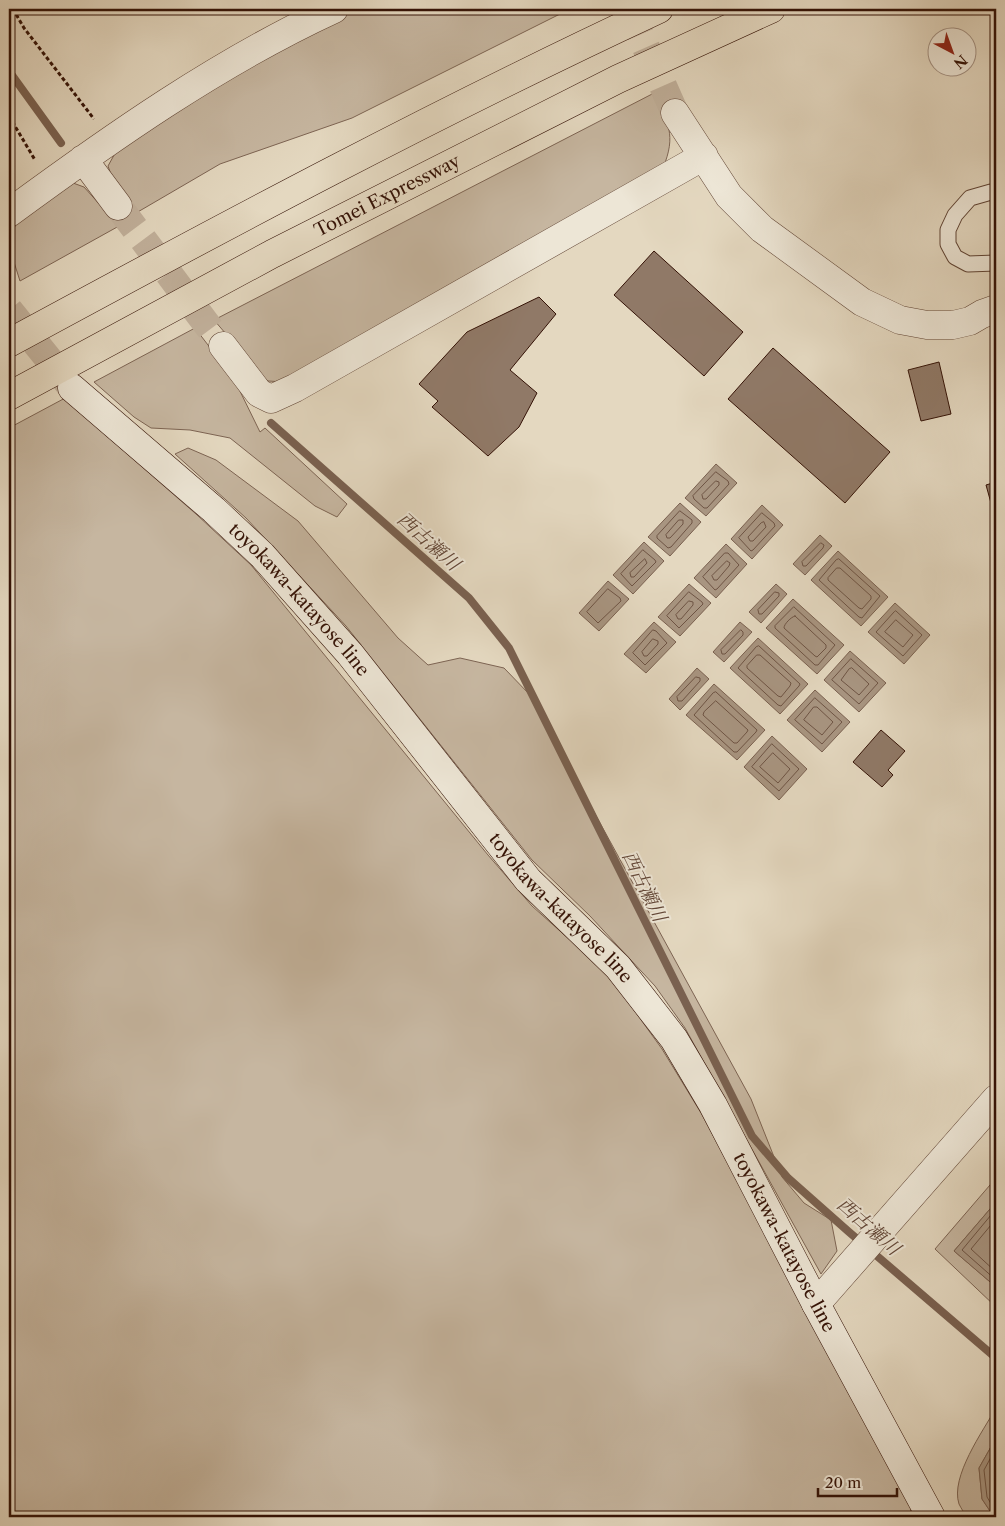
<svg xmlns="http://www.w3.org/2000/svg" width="1005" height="1526" font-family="'Libre Caslon Text','Noto Serif JP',serif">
<rect width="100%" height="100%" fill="#e4d8c0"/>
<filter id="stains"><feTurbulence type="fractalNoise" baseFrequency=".004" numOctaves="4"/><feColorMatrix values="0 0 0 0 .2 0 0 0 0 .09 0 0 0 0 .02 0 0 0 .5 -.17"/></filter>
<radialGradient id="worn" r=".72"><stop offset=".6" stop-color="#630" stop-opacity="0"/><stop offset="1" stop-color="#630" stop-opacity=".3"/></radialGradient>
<path fill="#c6b6a0" stroke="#7d6453" d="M 359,9 L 570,9 L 352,118 L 220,164 L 136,213 L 114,183 L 108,166 L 118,148 L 303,34 Z
M 656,92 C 667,124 677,134 663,168 L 285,382 L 268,381 L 256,369 L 214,320 Z
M 73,183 L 84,187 L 119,226 L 20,281 L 13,259 L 14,228 L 23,214 Z
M 195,328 L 234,379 L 260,432 L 265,428 L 347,504 L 337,517 L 315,506 L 230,438 L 190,430 L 151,428 L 134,417 L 94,382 Z
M 67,397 L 93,424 L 196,514 L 251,565 L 488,855 L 532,906 L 608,974 L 662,1049 L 701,1113 L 912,1508 L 907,1517 L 9,1517 L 9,428 Z
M 188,448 L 216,460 L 298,521 L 398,638 L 428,665 L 460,658 L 504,668 L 530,695 L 751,1099 L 782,1177 L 804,1203 L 831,1220 L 837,1251 L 821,1274 L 685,1028 L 655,986 L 590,916 L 532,860 L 346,626 L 246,518 L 175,454 Z
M 996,1178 L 996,1202 L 954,1251 L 996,1287 L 996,1307 L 935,1249 Z
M 996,1408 L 996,1438 L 979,1468 L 982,1499 L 994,1517 L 967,1517 C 964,1513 961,1508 959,1504 C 950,1477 983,1431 996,1408 Z"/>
<path fill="#a89581" stroke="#7a6150" d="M 716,464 L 737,483 L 706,516 L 685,498 Z
M 680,503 L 701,522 L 670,556 L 648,537 Z
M 762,505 L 783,525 L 752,559 L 731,539 Z
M 820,535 L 832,546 L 805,575 L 793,564 Z
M 644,542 L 664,561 L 633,594 L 613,575 Z
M 726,544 L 747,564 L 716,598 L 694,578 Z
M 838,551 L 888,597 L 861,626 L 811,580 Z
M 608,581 L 629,599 L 599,631 L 579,613 Z
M 689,584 L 711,603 L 680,636 L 658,617 Z
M 776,584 L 787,594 L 761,623 L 749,612 Z
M 793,599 L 844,645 L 817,674 L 766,628 Z
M 895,603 L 930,635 L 904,664 L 868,632 Z
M 654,622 L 676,642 L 646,673 L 624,654 Z
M 740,622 L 752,632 L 724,662 L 713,652 Z
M 758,638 L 808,684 L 780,714 L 730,668 Z
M 850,651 L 886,683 L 859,712 L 824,680 Z
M 697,668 L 709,679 L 680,710 L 669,699 Z
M 714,684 L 765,730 L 737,760 L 686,715 Z
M 815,690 L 850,722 L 822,752 L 787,720 Z
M 772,736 L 807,769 L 779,800 L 744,767 Z
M 996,1202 L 996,1287 L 954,1251 Z
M 996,1438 L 996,1517 L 994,1517 L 982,1499 L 979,1468 Z"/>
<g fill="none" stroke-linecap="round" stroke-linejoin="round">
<path stroke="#6e5444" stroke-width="1" d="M 716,472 L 728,481 L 729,484 L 707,508 L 704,508 L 694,499 L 693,496 Z
M 716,481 L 719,482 L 719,485 L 706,499 L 703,499 L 702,495 Z
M 680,511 L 692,520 L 692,523 L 671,547 L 668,548 L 657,538 L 657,536 Z
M 762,513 L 774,523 L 775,526 L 753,550 L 751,551 L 739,538 Z
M 679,520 L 683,520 L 683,524 L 670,538 L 667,538 L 666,535 Z
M 764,522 L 766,527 L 753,541 L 750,541 L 748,537 L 761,523 Z
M 821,543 L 824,545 L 823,548 L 806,566 L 803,566 L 802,562 Z
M 643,550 L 655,560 L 656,562 L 632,586 L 621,574 Z
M 725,553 L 728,553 L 739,565 L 717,589 L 715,590 L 703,577 Z
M 645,559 L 647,563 L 634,577 L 631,577 L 630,573 Z
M 839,559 L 880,596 L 862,618 L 859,617 L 819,580 L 836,560 Z
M 727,561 L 730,563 L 729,566 L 717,580 L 714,580 L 712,576 Z
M 837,568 L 840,568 L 871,596 L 871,599 L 862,609 L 859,608 L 828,580 L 828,578 Z
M 608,589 L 620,598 L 621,601 L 598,623 L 587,612 Z
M 689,592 L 702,602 L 703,604 L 679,628 L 667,616 Z
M 775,592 L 779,593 L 779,596 L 762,614 L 759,614 L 758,610 Z
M 689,601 L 693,602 L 693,605 L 681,619 L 678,619 L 676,615 Z
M 794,607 L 835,645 L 818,665 L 815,665 L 775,628 L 775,626 Z
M 896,611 L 922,635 L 903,656 L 876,632 L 894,612 Z
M 795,616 L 826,645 L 826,648 L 817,657 L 815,656 L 784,628 C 784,624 791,617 795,616 Z
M 896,620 L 913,635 L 903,647 L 885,632 Z
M 653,630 L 656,631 L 667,643 L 645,665 L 633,653 Z
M 741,630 L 743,632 L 743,635 L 725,654 L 722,654 L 721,650 Z
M 653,639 L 658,641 L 658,644 L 647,656 L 644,656 L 642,652 Z
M 759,646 L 800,684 L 799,686 L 781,706 L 778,705 L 738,668 L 756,647 Z
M 757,655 L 760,655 L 791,683 L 790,686 L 781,697 L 778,696 L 747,668 L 747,666 Z
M 851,659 L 878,683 L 859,704 L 832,680 Z
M 852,668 L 869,684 L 859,695 L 841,680 L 849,669 Z
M 696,677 L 700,678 L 700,681 L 682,701 L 678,701 L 677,697 Z
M 716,692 L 757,730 L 756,732 L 737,752 L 734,752 L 694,715 L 713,693 Z
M 815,698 L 842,722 L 822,744 L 795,720 Z
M 716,701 L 748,730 L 747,732 L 737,743 L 734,743 L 703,715 L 704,712 Z
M 814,707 L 817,707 L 833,722 L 822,735 L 804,720 Z
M 772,744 L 799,769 L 779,791 L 752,767 Z
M 773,753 L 790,769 L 778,783 L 760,767 Z
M 996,1209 L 962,1250 L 996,1280
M 996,1219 L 971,1249 L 996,1272
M 996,1448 L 984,1470 L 987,1497 L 996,1512"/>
<path stroke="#7a6150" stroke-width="8" d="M 9,71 L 61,143
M 271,423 L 469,598 L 509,648 L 752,1136 L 788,1178 L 849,1232 L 996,1358"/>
</g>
<path fill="#907967" stroke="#341206" d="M 654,251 L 743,332 L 704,376 L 614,295 Z
M 539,297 L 556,314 L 510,370 L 537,393 L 519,427 L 488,456 L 432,407 L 438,401 L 419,384 L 467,332 Z
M 773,348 L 890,452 L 845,503 L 728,399 Z
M 939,362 L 951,414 L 921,421 L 908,370 Z
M 996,482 L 996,521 L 986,485 Z
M 881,730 L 905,751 L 888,770 L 893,775 L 882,787 L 853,762 Z"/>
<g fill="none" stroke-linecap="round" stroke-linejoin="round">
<path stroke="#c1b09b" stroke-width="28" stroke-dasharray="28 14" stroke-linecap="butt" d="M 629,9 L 675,113
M 118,206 L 223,346"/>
<path stroke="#c1b09b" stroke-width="28" stroke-dasharray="28 14" stroke-linecap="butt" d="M 9,310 L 72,388"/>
<defs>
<path id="lane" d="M 996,194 L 991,192 L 970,198 L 955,215 L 948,230 L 948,244 L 955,257 L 968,264 L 996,263"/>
<path id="street" d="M 675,113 L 729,196 L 762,229 L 862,302 L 900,320 L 927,325 L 953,325 L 970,321 L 982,314 L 996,309
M 83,159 L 118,206
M 9,213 C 111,138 219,62 334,9
M 223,346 L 259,393 L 271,399 L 295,388 L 704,156
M 816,1304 L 996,1099"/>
<g id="secondary">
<path id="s1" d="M 72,388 L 214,510 L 262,555 L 350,654 L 528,880 L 618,967 L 674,1039 L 713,1105 L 816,1304 L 931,1517"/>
</g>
<g id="highway">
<path d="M 9,343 C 223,227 438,112 659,9"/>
<path id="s2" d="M 9,396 L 272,254 L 618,79 L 771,9"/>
</g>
</defs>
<use href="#lane" stroke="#604434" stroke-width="17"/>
<use href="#street" stroke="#604434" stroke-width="29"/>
<use href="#secondary" stroke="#341206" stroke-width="29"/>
<use href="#highway" stroke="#341206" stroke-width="29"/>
<path stroke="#341206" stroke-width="3" stroke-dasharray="4 2.5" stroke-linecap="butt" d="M 13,9 L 24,28 L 94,119
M 9,116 L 35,160"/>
<use href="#lane" stroke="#ede6d6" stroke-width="15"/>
<use href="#street" stroke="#ede6d6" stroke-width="28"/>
<use href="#secondary" stroke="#ede6d6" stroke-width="28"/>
<use href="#highway" stroke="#e4d8c0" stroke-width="28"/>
</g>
<g text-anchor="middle" stroke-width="4" stroke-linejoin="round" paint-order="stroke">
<g font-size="18" fill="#341206" stroke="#ede6d6">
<text dy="6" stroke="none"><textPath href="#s2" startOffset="428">Tomei Expressway</textPath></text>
<text dy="6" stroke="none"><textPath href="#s1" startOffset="311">toyokawa-katayose line</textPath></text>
<text dy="6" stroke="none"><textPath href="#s1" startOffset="716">toyokawa-katayose line</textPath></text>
<text dy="6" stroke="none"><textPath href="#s1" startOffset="1121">toyokawa-katayose line</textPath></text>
</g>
<g font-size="19" font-style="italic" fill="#624637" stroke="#ede6d6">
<text transform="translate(429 541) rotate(42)" y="7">西古瀬川</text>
<text transform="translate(645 886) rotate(64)" y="7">西古瀬川</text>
<text transform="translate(869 1226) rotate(41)" y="7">西古瀬川</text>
</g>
</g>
<rect width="1005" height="1526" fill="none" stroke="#e4d8c0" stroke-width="30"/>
<rect x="10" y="10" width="985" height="1506" fill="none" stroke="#341206" stroke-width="2.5"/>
<rect x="15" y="15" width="975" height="1496" fill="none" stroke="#341206"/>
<g transform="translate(952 52) rotate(139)"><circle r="24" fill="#ede6d6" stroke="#a39183"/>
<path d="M0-4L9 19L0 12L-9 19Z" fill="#8f2418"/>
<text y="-8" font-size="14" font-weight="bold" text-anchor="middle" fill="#341206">N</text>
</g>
<path d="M818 1488v8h79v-8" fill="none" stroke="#341206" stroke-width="2.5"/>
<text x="825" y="1488" font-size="15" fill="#341206" stroke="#ede6d6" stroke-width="4" paint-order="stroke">20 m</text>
<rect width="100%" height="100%" filter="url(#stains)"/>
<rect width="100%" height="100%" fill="url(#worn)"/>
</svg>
